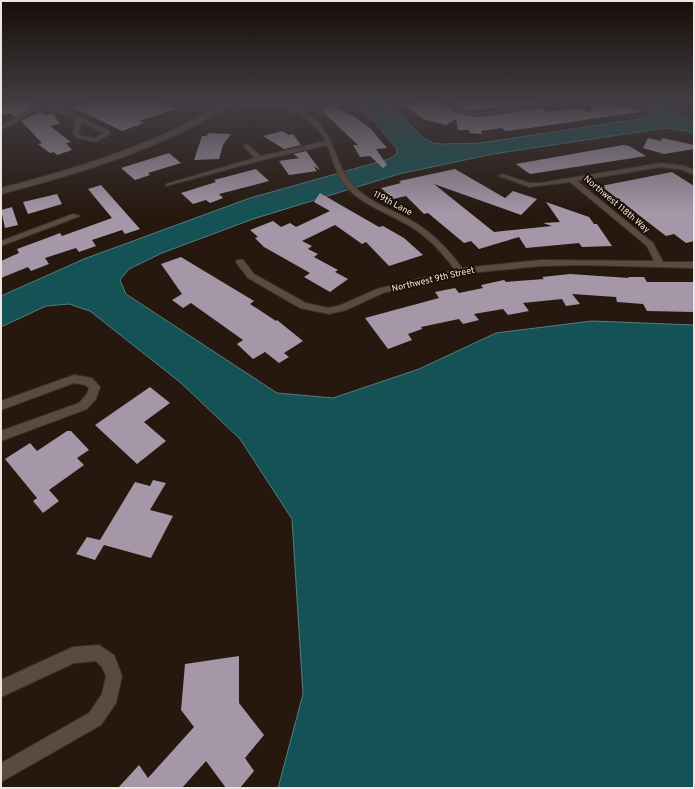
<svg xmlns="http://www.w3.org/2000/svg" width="695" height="789" font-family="Overpass,sans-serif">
<rect width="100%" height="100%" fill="#26180f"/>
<path fill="#155255" stroke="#567e7e" d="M 348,103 L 382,103 L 395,109 L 423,138 L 433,143 L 442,144 L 481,143 L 645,118 L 652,114 L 635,103 L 659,103 L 694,121 L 694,134 L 687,131 L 665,128 L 493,154 L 399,174 L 253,219 L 162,253 L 129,269 L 120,280 L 126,294 L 277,393 L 333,398 L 419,369 L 496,333 L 592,321 L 694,325 L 694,788 L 278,788 L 303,694 L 292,519 L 240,439 L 181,383 L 90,311 L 69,304 L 46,306 L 1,327 L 1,296 L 84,259 L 250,198 L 389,159 L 397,154 L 397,149 L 374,121 Z"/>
<path fill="#a597a7" d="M 1,103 L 34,103 L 34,106 L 15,117 L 9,113 L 1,115 Z
M 87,103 L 161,103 L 175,109 L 139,121 L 144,123 L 122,131 L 72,107 Z
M 421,103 L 443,103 L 457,113 L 476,117 L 544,108 L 545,112 L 580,108 L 590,113 L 595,103 L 639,110 L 639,112 L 523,129 L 505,131 L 502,128 L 481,131 L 482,134 L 470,133 L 469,130 L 458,130 L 456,119 L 446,125 L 423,119 L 405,106 Z
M 452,103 L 544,103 L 476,110 L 462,109 Z
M 331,105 L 355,117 L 370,128 L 387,148 L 376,149 L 387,165 L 383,168 L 370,156 L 360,157 L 353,145 L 358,145 L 320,109 Z
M 40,112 L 45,115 L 53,113 L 60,124 L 50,126 L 71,142 L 66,143 L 72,150 L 57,155 L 54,152 L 50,153 L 38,144 L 42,143 L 21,121 Z
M 282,131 L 289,135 L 293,134 L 301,145 L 284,149 L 263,136 Z
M 209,133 L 231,134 L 223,145 L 219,159 L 194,160 L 202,136 L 206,136 Z
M 648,138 L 661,141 L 662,138 L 694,145 L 694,149 L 664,154 L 643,148 Z
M 623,145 L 629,146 L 646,156 L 530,174 L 516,164 Z
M 306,151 L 320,170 L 313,166 L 317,171 L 289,175 L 279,161 L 299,158 L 293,154 Z
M 169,153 L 181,163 L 148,173 L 150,175 L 135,180 L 121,168 Z
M 256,169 L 269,181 L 219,194 L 223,198 L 210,203 L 206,200 L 193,204 L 181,193 L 216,182 L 214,180 Z
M 455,169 L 505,198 L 513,191 L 537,199 L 521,215 L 434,184 L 494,232 L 552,226 L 543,223 L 560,222 L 546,202 L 589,217 L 594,224 L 597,224 L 612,246 L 582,247 L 579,243 L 526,248 L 519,237 L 479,249 L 471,241 L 464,243 L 428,213 L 424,214 L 406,196 L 393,199 L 381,188 L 401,183 L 399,181 Z
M 672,172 L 694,186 L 694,241 L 686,243 L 674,234 L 666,236 L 601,186 Z
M 101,185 L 140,229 L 125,234 L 122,230 L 92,240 L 96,246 L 79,252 L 76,248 L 45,258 L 49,264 L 31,271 L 28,267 L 1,278 L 1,261 L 19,253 L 17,249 L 47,238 L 60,233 L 62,236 L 112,218 L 88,189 Z
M 320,193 L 379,227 L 383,226 L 404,238 L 423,255 L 389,266 L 366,242 L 362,244 L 335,225 L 302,241 L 312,246 L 308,249 L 318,254 L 314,257 L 338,270 L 335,272 L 348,279 L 330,292 L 304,277 L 310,273 L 264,247 L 255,238 L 258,237 L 250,230 L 273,221 L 281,227 L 290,223 L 296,227 L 330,211 L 314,202 Z
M 57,194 L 62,204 L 28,214 L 23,202 Z
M 12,207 L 18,225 L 5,228 L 1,210 Z
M 181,257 L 254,301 L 250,304 L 276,321 L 277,320 L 303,341 L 284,353 L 289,357 L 279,363 L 265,352 L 253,359 L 237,344 L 243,340 L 191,303 L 183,308 L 172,300 L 182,294 L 161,264 Z
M 570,274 L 629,278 L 628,277 L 644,277 L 647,282 L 694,282 L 694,312 L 647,311 L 643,304 L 617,302 L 616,297 L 572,294 L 580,304 L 566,306 L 562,299 L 523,303 L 529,311 L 508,315 L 503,309 L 474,314 L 479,320 L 463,324 L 459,319 L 421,327 L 422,329 L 408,334 L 412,340 L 388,349 L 365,318 L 439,298 L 435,292 L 455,288 L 459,293 L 483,288 L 481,285 L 504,280 L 506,282 L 544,279 L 542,277 Z
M 150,387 L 170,403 L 144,422 L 166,441 L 137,464 L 95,425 Z
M 67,431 L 71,431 L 89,450 L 77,458 L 84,465 L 49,490 L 59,501 L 43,513 L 33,501 L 37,498 L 5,459 L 30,443 L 37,451 Z
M 153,480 L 166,483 L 150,510 L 173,516 L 151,558 L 104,545 L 95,560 L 76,554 L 87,537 L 100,540 L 135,482 L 150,486 Z
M 239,656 L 239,703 L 264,735 L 245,758 L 254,771 L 240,788 L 226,788 L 206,761 L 182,788 L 118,788 L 139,765 L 148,778 L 194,727 L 181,710 L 185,664 Z"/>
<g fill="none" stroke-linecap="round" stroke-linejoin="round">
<defs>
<path id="minor" d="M 51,103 L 55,104 L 52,106 L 65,110 L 109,131 L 110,134 L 96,142 L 77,138 L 73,133 L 75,119 L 47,108 L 30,114 L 1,130 L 1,126 L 26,112 ZM 81,122 L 104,133 L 95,138 L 81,136 L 79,133 Z
M 232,103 L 264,105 L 262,103 L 275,103 L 295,107 L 305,103 L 310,103 L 299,109 C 340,131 329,159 354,186 C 371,204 394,210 414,222 C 434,234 449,250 462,268 L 541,260 L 654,261 L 647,246 L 570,182 L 529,187 L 499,176 L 502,174 L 530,183 L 540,183 L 661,163 L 685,166 L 694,170 L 694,175 L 683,170 L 661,167 L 577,181 L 653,243 L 663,262 L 694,262 L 694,268 L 583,265 L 541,266 L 460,274 L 383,293 L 346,310 L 329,314 L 300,308 L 248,278 L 236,262 L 237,260 L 243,260 L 254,274 L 306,303 L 329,308 L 341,305 L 377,289 L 455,270 C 442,252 427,236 408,225 C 386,212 361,205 344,184 C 335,172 333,158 327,145 L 262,160 L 166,186 L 166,184 L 255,158 L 244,147 L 244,145 L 248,145 L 261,156 L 326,141 L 320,132 L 308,120 L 295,111 L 289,112 L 290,109 L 272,105 L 269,105 L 274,107 L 271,109 Z
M 444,103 L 450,103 L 462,110 L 476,112 L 553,103 L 565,103 L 476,116 L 458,112 Z
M 73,214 L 80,216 L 1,246 L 1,241 Z
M 74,375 L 92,378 L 100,387 L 96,399 L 87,409 L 1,441 L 1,431 L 79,403 L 87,394 L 89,388 L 85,385 L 74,383 L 1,410 L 1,401 Z
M 99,645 L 114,655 L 122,676 L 116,703 L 101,725 L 1,782 L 1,763 L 89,713 L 102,694 L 106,676 L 102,667 L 96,661 L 74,663 L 1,697 L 1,680 L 73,647 Z"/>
<path id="tertiary" d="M 223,103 L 230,103 C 221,113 206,119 194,126 C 134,157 67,177 1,194 L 1,188 C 78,168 154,145 223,103 Z"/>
</defs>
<use href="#minor" stroke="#3b312c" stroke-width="2"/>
<use href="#tertiary" stroke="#3b312c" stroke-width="2"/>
<use href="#minor" fill="#5b4a40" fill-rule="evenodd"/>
<use href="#tertiary" fill="#5b4a40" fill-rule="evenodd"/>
</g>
<linearGradient id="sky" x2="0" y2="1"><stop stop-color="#150d08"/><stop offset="0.48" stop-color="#413d42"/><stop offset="1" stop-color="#413d42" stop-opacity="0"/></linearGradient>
<rect width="695" height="213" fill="url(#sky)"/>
<g text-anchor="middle" stroke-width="4" stroke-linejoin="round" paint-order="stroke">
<g font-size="9" fill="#eee3dd" stroke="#1c0f06">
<text transform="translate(393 203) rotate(28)" y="3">119th Lane</text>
<text transform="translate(617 204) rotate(40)" y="3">Northwest 118th Way</text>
<text transform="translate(433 279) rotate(-13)" y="3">Northwest 9th Street</text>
</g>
</g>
<rect width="695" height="789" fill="none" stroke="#eee3dd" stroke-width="4"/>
</svg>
